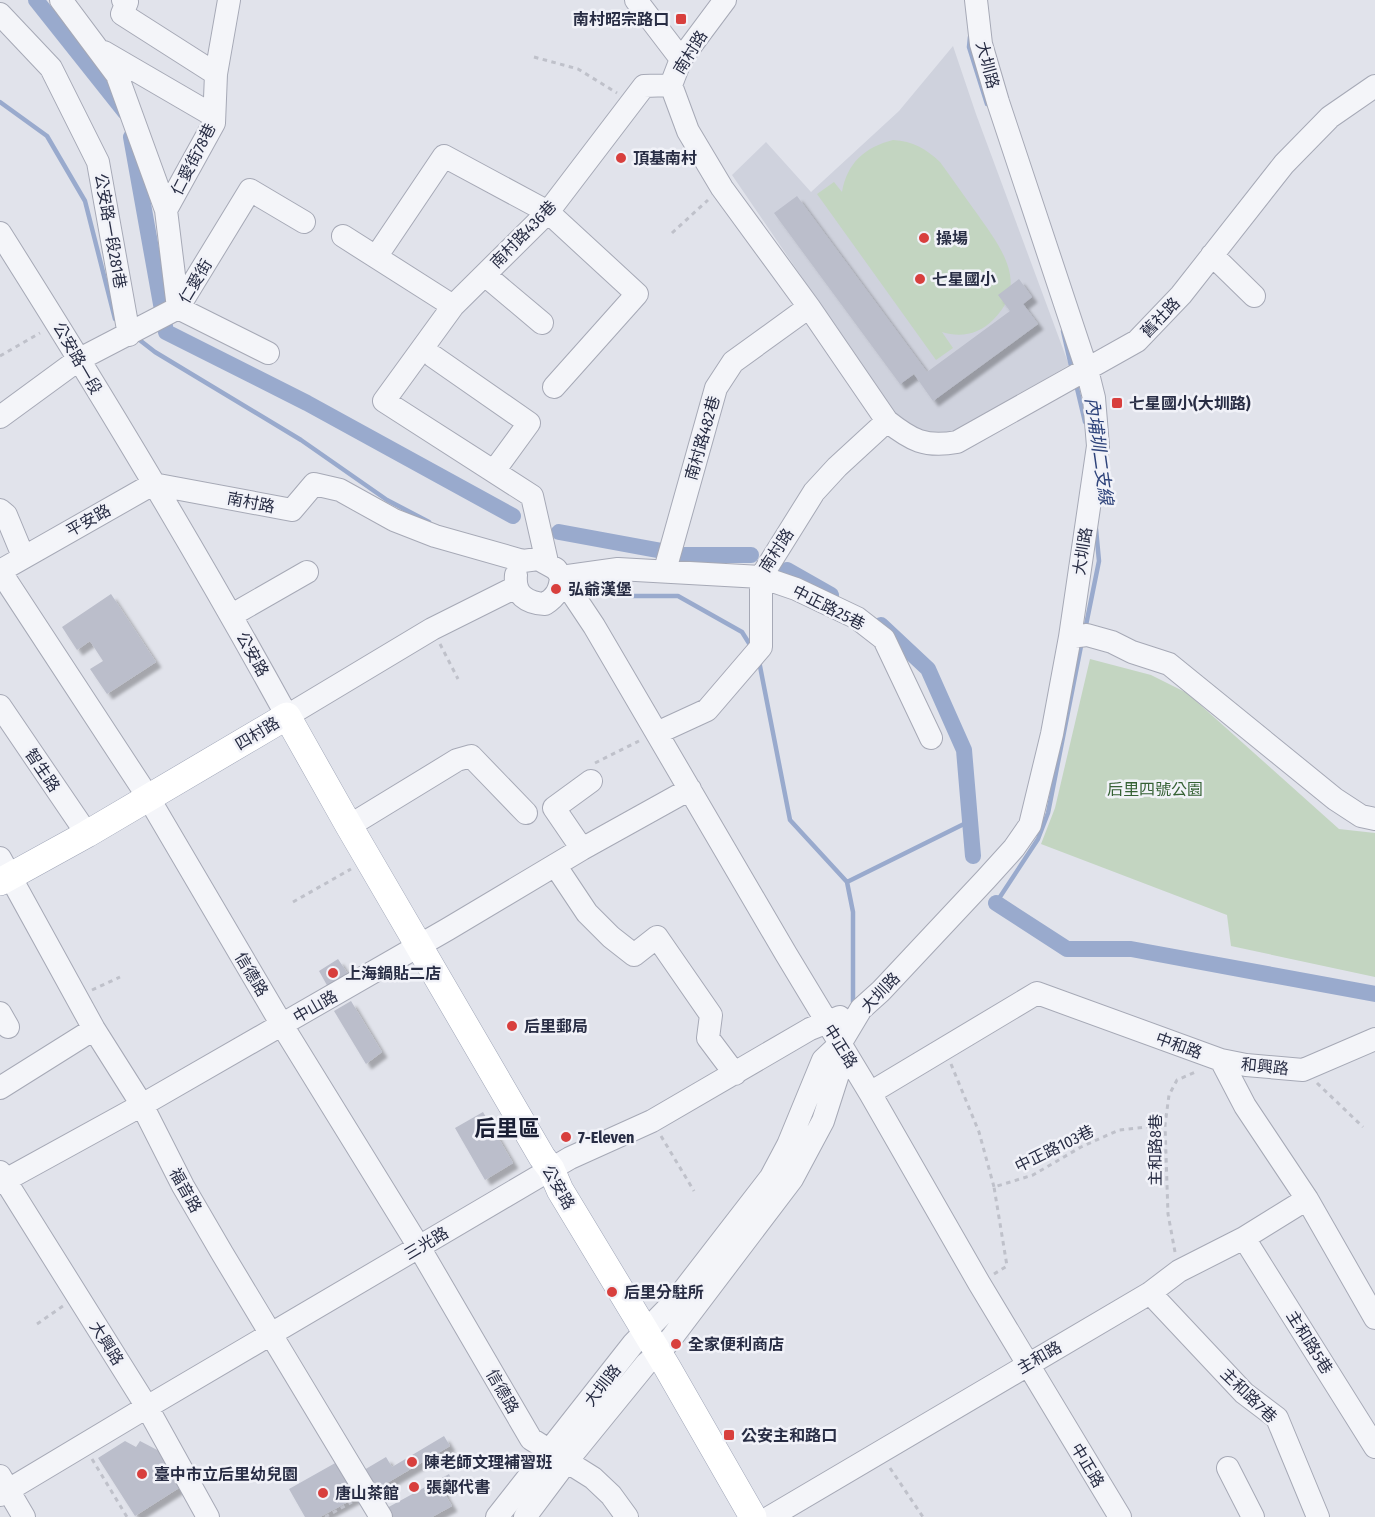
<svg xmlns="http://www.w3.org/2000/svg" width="1375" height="1517" font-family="'Fira Sans Condensed','Noto Sans TC',sans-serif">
<defs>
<filter id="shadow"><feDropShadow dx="5.5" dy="5.5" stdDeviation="1.5" flood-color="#0004"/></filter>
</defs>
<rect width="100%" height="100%" fill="#e1e3eb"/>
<path fill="#cfd2dd" d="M 953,46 L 976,114 L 1069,365 L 960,430 L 937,434 L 903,425 L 732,175 L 766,142 L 811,192 L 899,111 Z"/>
<path fill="#c3d5c1" d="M 893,140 C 913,141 926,149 940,162 C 953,180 965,197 978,215 C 1001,248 1030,284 993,320 C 979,334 961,338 942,332 L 953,348 L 936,360 L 817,194 L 834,182 L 842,192 C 847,163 865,147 893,140 Z
M 1090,659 L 1151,675 L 1187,693 L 1339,829 L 1375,833 L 1375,977 L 1231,946 L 1227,915 L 1041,844 L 1055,808 Z"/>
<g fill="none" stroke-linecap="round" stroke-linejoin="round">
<path stroke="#99aacd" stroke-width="4.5" d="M 970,37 L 969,47 L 987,104
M 0,102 L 47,136 L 85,201 L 115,319
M 1063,331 L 1072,370
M 137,338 L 155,352 L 301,440 L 387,500 L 429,522
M 1076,384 L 1085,422
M 592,581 L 618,596 L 678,596 L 742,632 L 752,648
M 1085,630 L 1099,561 L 1096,529
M 759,661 L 790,820 L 847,882 L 853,912 L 853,1002
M 847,882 L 970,821
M 996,903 L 1038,839 L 1048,813 L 1082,641"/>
<path stroke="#99aacd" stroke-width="16" d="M 36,0 L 125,112
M 131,137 L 166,332 L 307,403 L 513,516
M 559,532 L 684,555 L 751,555
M 787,570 L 831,595
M 881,625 L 928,669 L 964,750 L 973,856
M 996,903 L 1067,949 L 1131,949 L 1375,994"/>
</g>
<path fill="#bbbecb" filter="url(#shadow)" d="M 797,196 L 927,372 L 1010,311 L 998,295 L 1019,279 L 1032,297 L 1023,304 L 1038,324 L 933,401 L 914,374 L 900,384 L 774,213 Z
M 111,594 L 156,662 L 107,694 L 90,669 L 103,661 L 90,641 L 77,650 L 62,627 Z
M 338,959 L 348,974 L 328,987 L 319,971 Z
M 351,1001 L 382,1052 L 366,1064 L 334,1011 Z
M 483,1112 L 513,1163 L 485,1180 L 455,1128 Z
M 444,1436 L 450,1446 L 375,1490 L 364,1470 L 386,1457 L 392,1467 Z
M 125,1441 L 136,1447 L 140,1441 L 161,1452 L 182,1486 L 135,1516 L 98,1458 Z
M 337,1462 L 357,1497 L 320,1517 L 305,1517 L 289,1489 Z
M 449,1474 L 454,1485 L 443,1491 L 452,1506 L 432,1517 L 390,1517 L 385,1509 Z"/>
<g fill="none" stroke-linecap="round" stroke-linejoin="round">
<defs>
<path id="minor" d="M 61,0 L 117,75 L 166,210
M 123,0 L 127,2 L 122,14 L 216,74
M 229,0 L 216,74 L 214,123 L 166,210 L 178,308 L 268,353
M 636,0 L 681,59
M 0,14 L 51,68 L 98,162 L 129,335
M 104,52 L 214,116
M 0,233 C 100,391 197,552 287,716 L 432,629 L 516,587
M 343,236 L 453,306
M 1212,255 L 1254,296
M 376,257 L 444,156 L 548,212 L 637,294 L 554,387
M 485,275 L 542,323
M 434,357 L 529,423 L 494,471
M 0,417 L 78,360 L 178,308 L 250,190 L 304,222
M 887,421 C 911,440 925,448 957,442 L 1137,341 L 1181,295 L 1284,164 L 1330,117 L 1375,86
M 153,484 L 292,510 L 314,484 L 340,490 L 394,520 L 435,536 L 523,561 L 538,559 L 556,569 L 594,626 L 786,954 L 870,1093 L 979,1283 L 1120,1517
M 0,510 L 6,515 L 23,556
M 547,562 L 532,496 L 384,401 L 453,306 L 548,212 L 644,86 L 671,85
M 665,570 L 716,388 L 733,362 L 809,307
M 0,571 L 148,797 L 282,1025 L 419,1247 L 531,1439 L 593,1478 L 611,1495 L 627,1517
M 0,571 L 153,484
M 516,575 C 514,595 527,603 545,604 C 556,597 560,590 561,577
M 561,577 L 618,569 L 761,577 L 814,492 L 837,467 L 887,421 L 809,307 L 722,188 L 688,131 L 671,85 L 681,59 L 725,0
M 232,615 L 307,572
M 1070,637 L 1087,635 L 1112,642 L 1132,652 L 1169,664 L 1335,799 L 1361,816 L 1375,819
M 0,706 L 87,834
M 657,733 L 707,710 L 761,647 L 761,577 L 796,589 L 857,618 L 884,639 L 931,738
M 349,826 L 457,760 L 471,756 L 526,813
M 582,849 L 554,808 L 591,781
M 0,858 L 94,1029 L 142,1105 L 183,1186 L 222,1253 L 381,1517
M 555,865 L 587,913 L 611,937 L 634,955 L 657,937 L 711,1015 L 708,1038 L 735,1074
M 0,1013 L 8,1027
M 1221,1060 L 1246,1065 L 1303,1070 L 1375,1039
M 0,1088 L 94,1029
M 870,1093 L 1037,993 L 1221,1060 L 1245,1106 L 1307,1199 L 1375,1318
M 0,1172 L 147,1407 L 208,1517
M 0,1183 L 142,1105 L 448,929 L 582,849 L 690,789
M 1244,1238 L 1375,1447
M 1150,1293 L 1244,1393 L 1277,1418 L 1318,1517
M 1228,1468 L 1253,1517
M 0,1476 L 24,1517
M 0,1495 L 147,1407 L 570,1158 L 652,1121 L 810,1029 L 840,1017
M 497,1517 L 633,1344 L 676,1300 L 771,1177 L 788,1145 L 823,1060 L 840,1044 L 861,1009 L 881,991 L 986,879 L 1014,848 L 1030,825 L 1052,734 L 1070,637 L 1098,446 L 1094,398 L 1087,370 L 998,102 L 981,44 L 976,0
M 525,1517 L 567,1461 L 646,1364 L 659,1353 L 673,1336 L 792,1179 L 823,1121 L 840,1068 L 840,1044
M 770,1517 L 1150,1293 L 1179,1271 L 1244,1238 L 1307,1199"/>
<path id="major" d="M 0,882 L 87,834 L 287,716 L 349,826 L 542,1157 L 551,1169 L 560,1190 L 667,1367 L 753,1517"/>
</defs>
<use href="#minor" stroke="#a6a9b6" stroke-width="24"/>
<use href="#major" stroke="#9fa5b7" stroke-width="28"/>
<path stroke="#bfc1ca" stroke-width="3" stroke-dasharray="4.5 4.5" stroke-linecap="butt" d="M 534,57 L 578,69 L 617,93
M 672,233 L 708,200
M 0,356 L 40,333
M 440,644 L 458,679
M 595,763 L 639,741
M 293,902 L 351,869
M 92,990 L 120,977
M 951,1064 L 979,1132 L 994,1187
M 1317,1083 L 1363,1127
M 661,1136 L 694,1191
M 1175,1252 L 1168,1214 L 1165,1125 L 1169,1095 L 1177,1080 L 1198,1071
M 994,1274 L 1007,1266 L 994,1187 L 1033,1175 L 1081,1147 L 1119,1130 L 1165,1125
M 37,1324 L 63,1306
M 92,1459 L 127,1517
M 890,1468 L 923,1517
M 325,1517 L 352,1502"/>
<use href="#minor" stroke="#f4f5f9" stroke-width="22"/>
<use href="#major" stroke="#fff" stroke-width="27"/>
</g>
<g fill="#d83f3d" stroke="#f1f2f8" stroke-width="2">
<rect x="675" y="13" width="12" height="12" rx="3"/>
<circle cx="621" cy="158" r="6"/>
<circle cx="924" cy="238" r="6"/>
<circle cx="920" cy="279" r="6"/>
<rect x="1111" y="397" width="12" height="12" rx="3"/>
<circle cx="556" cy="589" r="6"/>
<circle cx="333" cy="973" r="6"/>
<circle cx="512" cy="1026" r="6"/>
<circle cx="566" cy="1137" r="6"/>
<circle cx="612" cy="1292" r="6"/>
<circle cx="676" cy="1344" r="6"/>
<rect x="723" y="1429" width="12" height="12" rx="3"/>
<circle cx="412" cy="1462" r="6"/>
<circle cx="142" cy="1474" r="6"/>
<circle cx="414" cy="1487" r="6"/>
<circle cx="323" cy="1493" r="6"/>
</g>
<g text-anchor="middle" stroke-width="5" stroke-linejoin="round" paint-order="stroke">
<g font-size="16" font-weight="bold" fill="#282d44" stroke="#f1f2f8" text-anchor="start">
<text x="669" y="25" text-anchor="end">南村昭宗路口</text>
<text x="633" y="164">頂基南村</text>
<text x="936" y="244">操場</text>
<text x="932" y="285">七星國小</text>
<text x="1129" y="409">七星國小(大圳路)</text>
<text x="568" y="595">弘爺漢堡</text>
<text x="345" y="979">上海鍋貼二店</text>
<text x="524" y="1032">后里郵局</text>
<text x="578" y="1143">7-Eleven</text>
<text x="624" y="1298">后里分駐所</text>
<text x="688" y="1350">全家便利商店</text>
<text x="741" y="1441">公安主和路口</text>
<text x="424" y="1468">陳老師文理補習班</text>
<text x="154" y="1480">臺中市立后里幼兒園</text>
<text x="426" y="1493">張鄭代書</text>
<text x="335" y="1499">唐山茶館</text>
</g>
<g font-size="16" fill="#282d44" stroke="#f1f2f8">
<text transform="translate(690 52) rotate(-58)" y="6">南村路</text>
<text transform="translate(988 65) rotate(75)" y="6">大圳路</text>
<text transform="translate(193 159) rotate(-63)" y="6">仁愛街78巷</text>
<text transform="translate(111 231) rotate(80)" y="6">公安路一段281巷</text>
<text transform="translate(523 234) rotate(-46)" y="6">南村路436巷</text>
<text transform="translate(195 281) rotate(-59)" y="6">仁愛街</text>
<text transform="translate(1160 317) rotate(-46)" y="6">舊社路</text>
<text transform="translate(78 358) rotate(60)" y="6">公安路一段</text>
<text transform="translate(702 438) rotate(-74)" y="6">南村路482巷</text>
<text transform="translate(251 502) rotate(11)" y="6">南村路</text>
<text transform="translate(88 520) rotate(-29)" y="6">平安路</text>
<text transform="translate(776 550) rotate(-57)" y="6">南村路</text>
<text transform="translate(1082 551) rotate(-81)" y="6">大圳路</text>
<text transform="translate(829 607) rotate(27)" y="6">中正路25巷</text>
<text transform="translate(253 654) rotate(61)" y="6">公安路</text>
<text transform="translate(257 733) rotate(-31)" y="6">四村路</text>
<text transform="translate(43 770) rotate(56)" y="6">智生路</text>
<text transform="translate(252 974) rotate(59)" y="6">信德路</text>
<text transform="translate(880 992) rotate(-46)" y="6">大圳路</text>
<text transform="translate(315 1006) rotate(-30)" y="6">中山路</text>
<text transform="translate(1179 1045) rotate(20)" y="6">中和路</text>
<text transform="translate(841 1046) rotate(58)" y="6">中正路</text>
<text transform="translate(1265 1066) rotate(6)" y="6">和興路</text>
<text transform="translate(1054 1148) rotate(-26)" y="6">中正路103巷</text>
<text transform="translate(1155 1150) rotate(-90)" y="6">主和路8巷</text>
<text transform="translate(559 1187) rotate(60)" y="6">公安路</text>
<text transform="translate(186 1190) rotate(61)" y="6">福音路</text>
<text transform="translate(426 1243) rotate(-31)" y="6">三光路</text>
<text transform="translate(1310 1342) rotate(58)" y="6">主和路5巷</text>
<text transform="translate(107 1343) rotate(58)" y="6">大興路</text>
<text transform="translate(1039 1357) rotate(-30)" y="6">主和路</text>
<text transform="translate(602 1385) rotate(-52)" y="6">大圳路</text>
<text transform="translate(503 1391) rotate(60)" y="6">信德路</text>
<text transform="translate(1249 1395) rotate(44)" y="6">主和路7巷</text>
<text transform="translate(1088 1465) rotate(59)" y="6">中正路</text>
</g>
<g font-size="16" fill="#356134" stroke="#f1f2f8">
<text x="1155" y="795">后里四號公園</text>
</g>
<g font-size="18" font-style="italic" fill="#2f447b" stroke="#f1f2f8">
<text transform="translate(1099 451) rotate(82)" y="6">內埔圳二支線</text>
</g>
<g font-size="22" font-weight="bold" fill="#1a1f34" stroke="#f1f2f8">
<text x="507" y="1136">后里區</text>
</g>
</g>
</svg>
